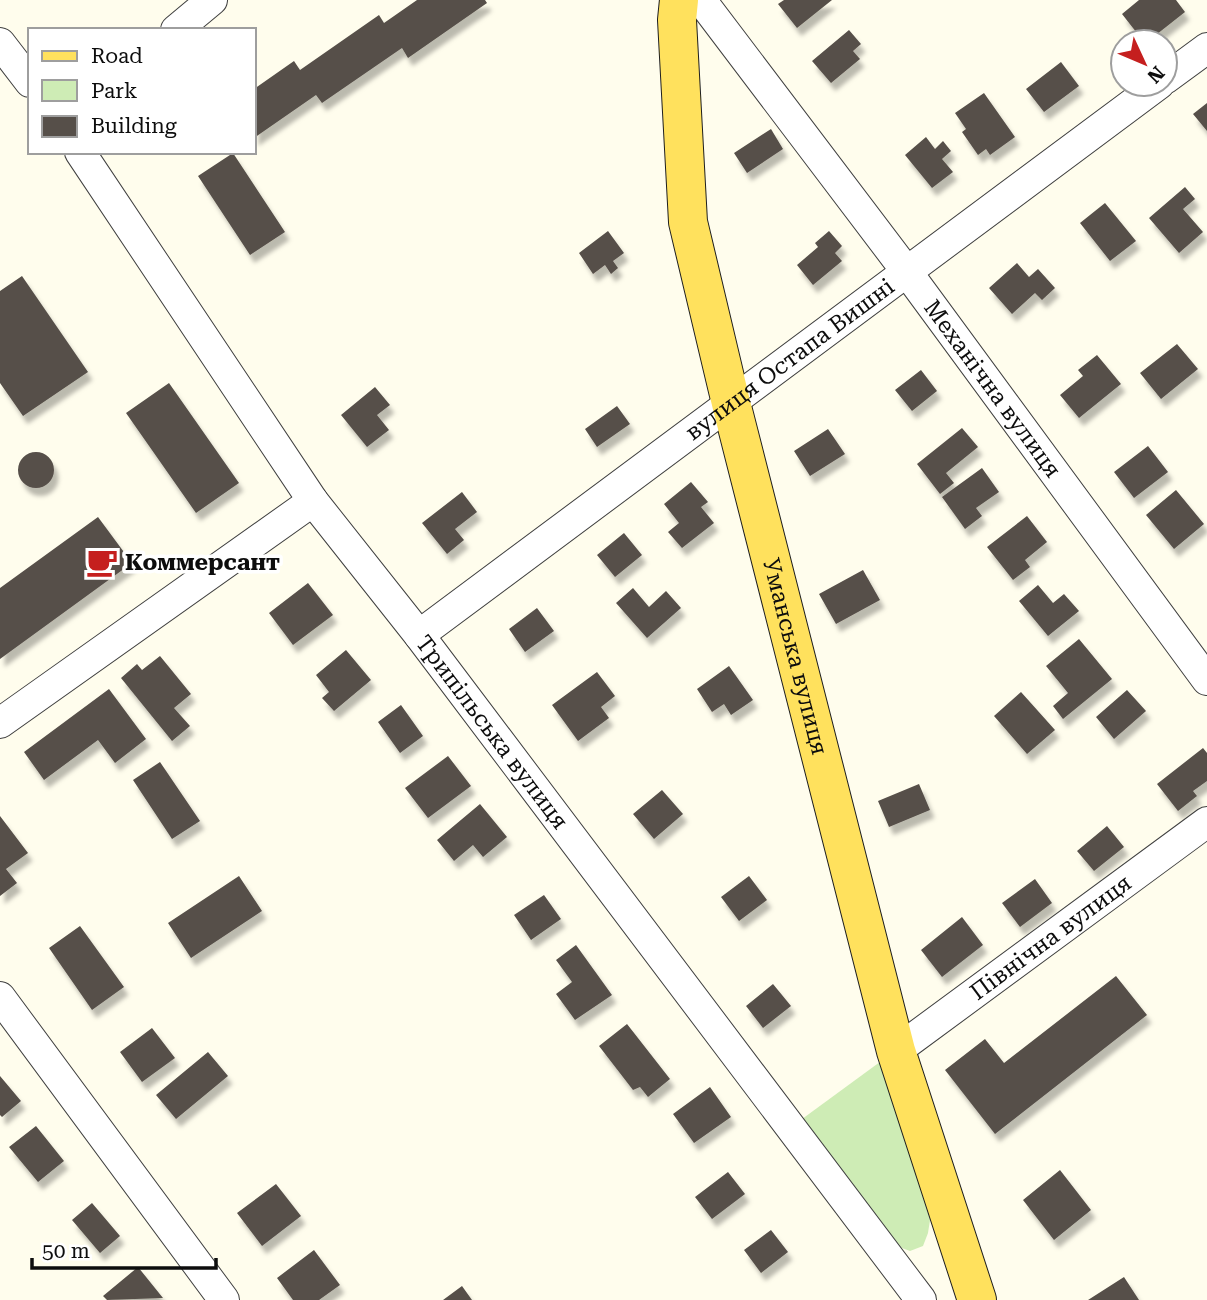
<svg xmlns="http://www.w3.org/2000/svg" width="1207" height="1300" font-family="'Roboto Serif',serif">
<defs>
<filter id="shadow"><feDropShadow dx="4.5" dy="8" stdDeviation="2" flood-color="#0004"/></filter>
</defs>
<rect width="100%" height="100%" fill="#fffded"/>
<path fill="#ceecb5" d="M 884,1059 L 930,1220 L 928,1233 L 923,1246 L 910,1251 L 902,1248 L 892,1239 L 798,1122 Z"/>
<path fill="#564f49" filter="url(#shadow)" d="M 417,0 L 485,0 L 487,3 L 408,58 L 402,48 L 322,103 L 316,95 L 254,138 L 254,89 L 294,61 L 300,70 L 379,15 L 384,23 Z
M 784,0 L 832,0 L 797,28 L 778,4 Z
M 1139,0 L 1176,0 L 1185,12 L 1147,42 L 1144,42 L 1122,14 Z
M 849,30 L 861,44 L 853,51 L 860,59 L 831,83 L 812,61 Z
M 1061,62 L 1079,86 L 1044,112 L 1026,89 Z
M 984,93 L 1015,137 L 990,155 L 986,149 L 978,155 L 962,132 L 966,129 L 955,113 Z
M 1207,103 L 1207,131 L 1193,114 Z
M 771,129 L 783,149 L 747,173 L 734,153 Z
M 926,137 L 935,149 L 943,141 L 951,151 L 942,159 L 953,172 L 932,188 L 905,155 Z
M 233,153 L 285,232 L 250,255 L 198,176 Z
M 1185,187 L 1195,199 L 1183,209 L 1203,232 L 1179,253 L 1149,218 Z
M 1105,203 L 1136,241 L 1110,261 L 1080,223 Z
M 608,231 L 624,253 L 613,261 L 618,268 L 611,274 L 605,265 L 593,274 L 579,253 Z
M 829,231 L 842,246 L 835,253 L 842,261 L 813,285 L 797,265 L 818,247 L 815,243 Z
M 1017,263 L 1029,277 L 1038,269 L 1055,288 L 1042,300 L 1035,293 L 1012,314 L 989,288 Z
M 22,276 L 88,372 L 23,416 L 0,383 L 0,291 Z
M 1177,344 L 1198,369 L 1161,399 L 1140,373 Z
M 1097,355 L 1121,384 L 1079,418 L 1060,395 L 1083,376 L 1078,370 Z
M 921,370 L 937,391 L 912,411 L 895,390 Z
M 169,383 L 239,483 L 196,513 L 126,413 Z
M 375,387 L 390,405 L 377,415 L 389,430 L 367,447 L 341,415 Z
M 617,406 L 630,424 L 597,447 L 585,429 Z
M 962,428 L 978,447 L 946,473 L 954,483 L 940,494 L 917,464 Z
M 828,429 L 845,454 L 810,476 L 794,451 Z
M 1148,446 L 1168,472 L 1134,498 L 1114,472 Z
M18 470a18 18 0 1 1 36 0a18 18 0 1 1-36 0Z
M 982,468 L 999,492 L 976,508 L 982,516 L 965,529 L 942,497 Z
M 691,482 L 708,502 L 701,507 L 714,523 L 682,548 L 668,532 L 679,523 L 664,504 Z
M 1176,490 L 1204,524 L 1174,549 L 1146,515 Z
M 462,492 L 477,512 L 455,529 L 464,540 L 447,554 L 422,523 Z
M 1027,516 L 1047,542 L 1025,560 L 1030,567 L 1013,580 L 987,547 Z
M 98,517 L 132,563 L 0,659 L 0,588 Z
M 624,533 L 642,555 L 615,577 L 597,555 Z
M 863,570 L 880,600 L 836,624 L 819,594 Z
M 308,583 L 333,615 L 293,645 L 269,613 Z
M 1038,585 L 1053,603 L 1064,594 L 1079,611 L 1048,636 L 1019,601 Z
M 633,588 L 649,607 L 666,591 L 681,608 L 647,638 L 616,603 Z
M 537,608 L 554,631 L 525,652 L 509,629 Z
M 1079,639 L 1112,679 L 1063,719 L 1053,706 L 1068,693 L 1046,666 Z
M 346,650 L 371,680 L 334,711 L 322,698 L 329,692 L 316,675 Z
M 160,656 L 191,694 L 174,708 L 190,726 L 172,741 L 121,678 L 137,664 L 142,670 Z
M 729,666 L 753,700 L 731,715 L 724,704 L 712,712 L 697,689 Z
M 597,672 L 615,696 L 601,707 L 609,718 L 578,741 L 552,705 Z
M 109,689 L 146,739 L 115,763 L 98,740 L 44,780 L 24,752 Z
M 1127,690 L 1146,711 L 1114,739 L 1096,717 Z
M 1021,692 L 1055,730 L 1027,754 L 994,716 Z
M 401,705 L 423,736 L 400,753 L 378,722 Z
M 1203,748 L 1207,753 L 1207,781 L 1193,791 L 1197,796 L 1178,811 L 1157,784 Z
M 448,756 L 471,786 L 428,818 L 405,788 Z
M 160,762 L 200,821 L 172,839 L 133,780 Z
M 919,784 L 930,810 L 889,827 L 878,801 Z
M 662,790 L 683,814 L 654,839 L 633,814 Z
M 480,804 L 507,837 L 483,857 L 473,845 L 454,861 L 437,840 Z
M 0,816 L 28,853 L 6,869 L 17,883 L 0,896 Z
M 1107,826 L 1124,847 L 1094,871 L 1077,851 Z
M 239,876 L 262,911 L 191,958 L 168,923 Z
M 749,876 L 767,900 L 739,921 L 721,897 Z
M 1035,879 L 1052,903 L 1020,927 L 1002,903 Z
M 544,895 L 561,919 L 531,940 L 514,915 Z
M 962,917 L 983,945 L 942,977 L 921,950 Z
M 80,926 L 124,987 L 92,1010 L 49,948 Z
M 576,945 L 612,995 L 575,1020 L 556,994 L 572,982 L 556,960 Z
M 1116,976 L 1147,1015 L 995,1134 L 945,1070 L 985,1039 L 1004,1063 Z
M 773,984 L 791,1006 L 763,1028 L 746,1006 Z
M 627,1024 L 670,1079 L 648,1097 L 640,1087 L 633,1090 L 599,1046 Z
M 152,1028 L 175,1058 L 142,1082 L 120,1052 Z
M 208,1052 L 228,1076 L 176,1119 L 156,1095 Z
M 0,1076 L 21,1101 L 2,1117 L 0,1115 Z
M 710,1087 L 731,1117 L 694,1143 L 673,1114 Z
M 36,1126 L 64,1161 L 38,1182 L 9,1147 Z
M 1060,1170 L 1091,1210 L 1054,1240 L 1023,1200 Z
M 728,1172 L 745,1194 L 712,1219 L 695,1197 Z
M 276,1184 L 301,1216 L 262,1246 L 237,1213 Z
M 92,1203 L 120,1236 L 100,1253 L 72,1220 Z
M 771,1230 L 788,1252 L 761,1273 L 744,1250 Z
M 314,1250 L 340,1285 L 319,1300 L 293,1300 L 277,1278 Z
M 138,1267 L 163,1298 L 107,1300 L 103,1296 Z
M 1124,1277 L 1139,1300 L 1088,1300 Z
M 462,1286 L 472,1300 L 443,1300 Z"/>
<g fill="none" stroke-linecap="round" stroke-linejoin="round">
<defs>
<g id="street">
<path id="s1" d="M 701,0 L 907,272 L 1207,680"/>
<path d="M 176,30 L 212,0"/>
<path d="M 0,43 L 30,82"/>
<path d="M 1165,79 L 1207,48"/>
<path id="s2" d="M 80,152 L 313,501 L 419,635 L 921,1300"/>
<path id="s3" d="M 419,635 L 1159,84"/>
<path d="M 0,723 L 313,501"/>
<path d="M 0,997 L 224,1300"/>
<path id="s4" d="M 896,1051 L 1207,822"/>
</g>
<g id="primary">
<path id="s5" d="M 679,0 L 677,20 L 688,222 L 731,403 L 896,1051 L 977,1300"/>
</g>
</defs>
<use href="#street" stroke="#404040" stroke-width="32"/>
<use href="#primary" stroke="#1e1e1e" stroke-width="40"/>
<use href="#street" stroke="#fff" stroke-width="30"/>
<use href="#primary" stroke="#ffe15d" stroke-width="38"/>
</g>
<defs>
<symbol id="cafe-bare" viewBox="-9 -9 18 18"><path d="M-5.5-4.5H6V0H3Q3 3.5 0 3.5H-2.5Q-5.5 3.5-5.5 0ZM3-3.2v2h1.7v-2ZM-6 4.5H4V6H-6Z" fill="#c51f1e" stroke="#fff" stroke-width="2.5" paint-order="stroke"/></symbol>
</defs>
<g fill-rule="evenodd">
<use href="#cafe-bare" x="80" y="540" width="44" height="44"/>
</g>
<g text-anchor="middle" stroke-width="7" stroke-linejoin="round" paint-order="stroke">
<g font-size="23" fill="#0d0d0d" stroke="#fff">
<text dy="8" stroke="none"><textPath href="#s3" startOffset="462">вулиця Остапа Вишні</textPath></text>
<text dy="8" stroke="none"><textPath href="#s1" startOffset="486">Механічна вулиця</textPath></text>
<text dy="8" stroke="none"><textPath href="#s5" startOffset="670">Уманська вулиця</textPath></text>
<text dy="8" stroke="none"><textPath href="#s2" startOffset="712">Трипільська вулиця</textPath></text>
<text dy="8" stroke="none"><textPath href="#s4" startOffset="192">Північна вулиця</textPath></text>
</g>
<g font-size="23" font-weight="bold" fill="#0d0d0d" stroke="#fff" text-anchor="start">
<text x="125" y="570">Коммерсант</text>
</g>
</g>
<rect x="28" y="28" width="228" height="126" fill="#ffffff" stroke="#9e9e9e" stroke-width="2"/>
<rect x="42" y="51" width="35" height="10" fill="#ffe15d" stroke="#9e9e9e" stroke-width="2"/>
<text x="91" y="63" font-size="21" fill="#0d0d0d">Road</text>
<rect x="42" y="80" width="35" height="21" fill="#ceecb5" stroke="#9e9e9e" stroke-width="2"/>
<text x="91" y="98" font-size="21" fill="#0d0d0d">Park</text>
<rect x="42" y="116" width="35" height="21" fill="#564f49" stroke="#9e9e9e" stroke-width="2"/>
<text x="91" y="133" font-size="21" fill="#0d0d0d">Building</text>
<g transform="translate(1144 63) rotate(134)"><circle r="33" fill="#ffffff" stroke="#9e9e9e" stroke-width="2"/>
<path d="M0-5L12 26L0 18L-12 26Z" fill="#c51f1e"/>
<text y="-10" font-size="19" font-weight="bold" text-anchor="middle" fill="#0d0d0d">N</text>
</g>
<path d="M32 1258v10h184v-10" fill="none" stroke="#0d0d0d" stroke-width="3.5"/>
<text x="42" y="1258" font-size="21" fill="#0d0d0d" stroke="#ffffff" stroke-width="5" paint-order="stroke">50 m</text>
</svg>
